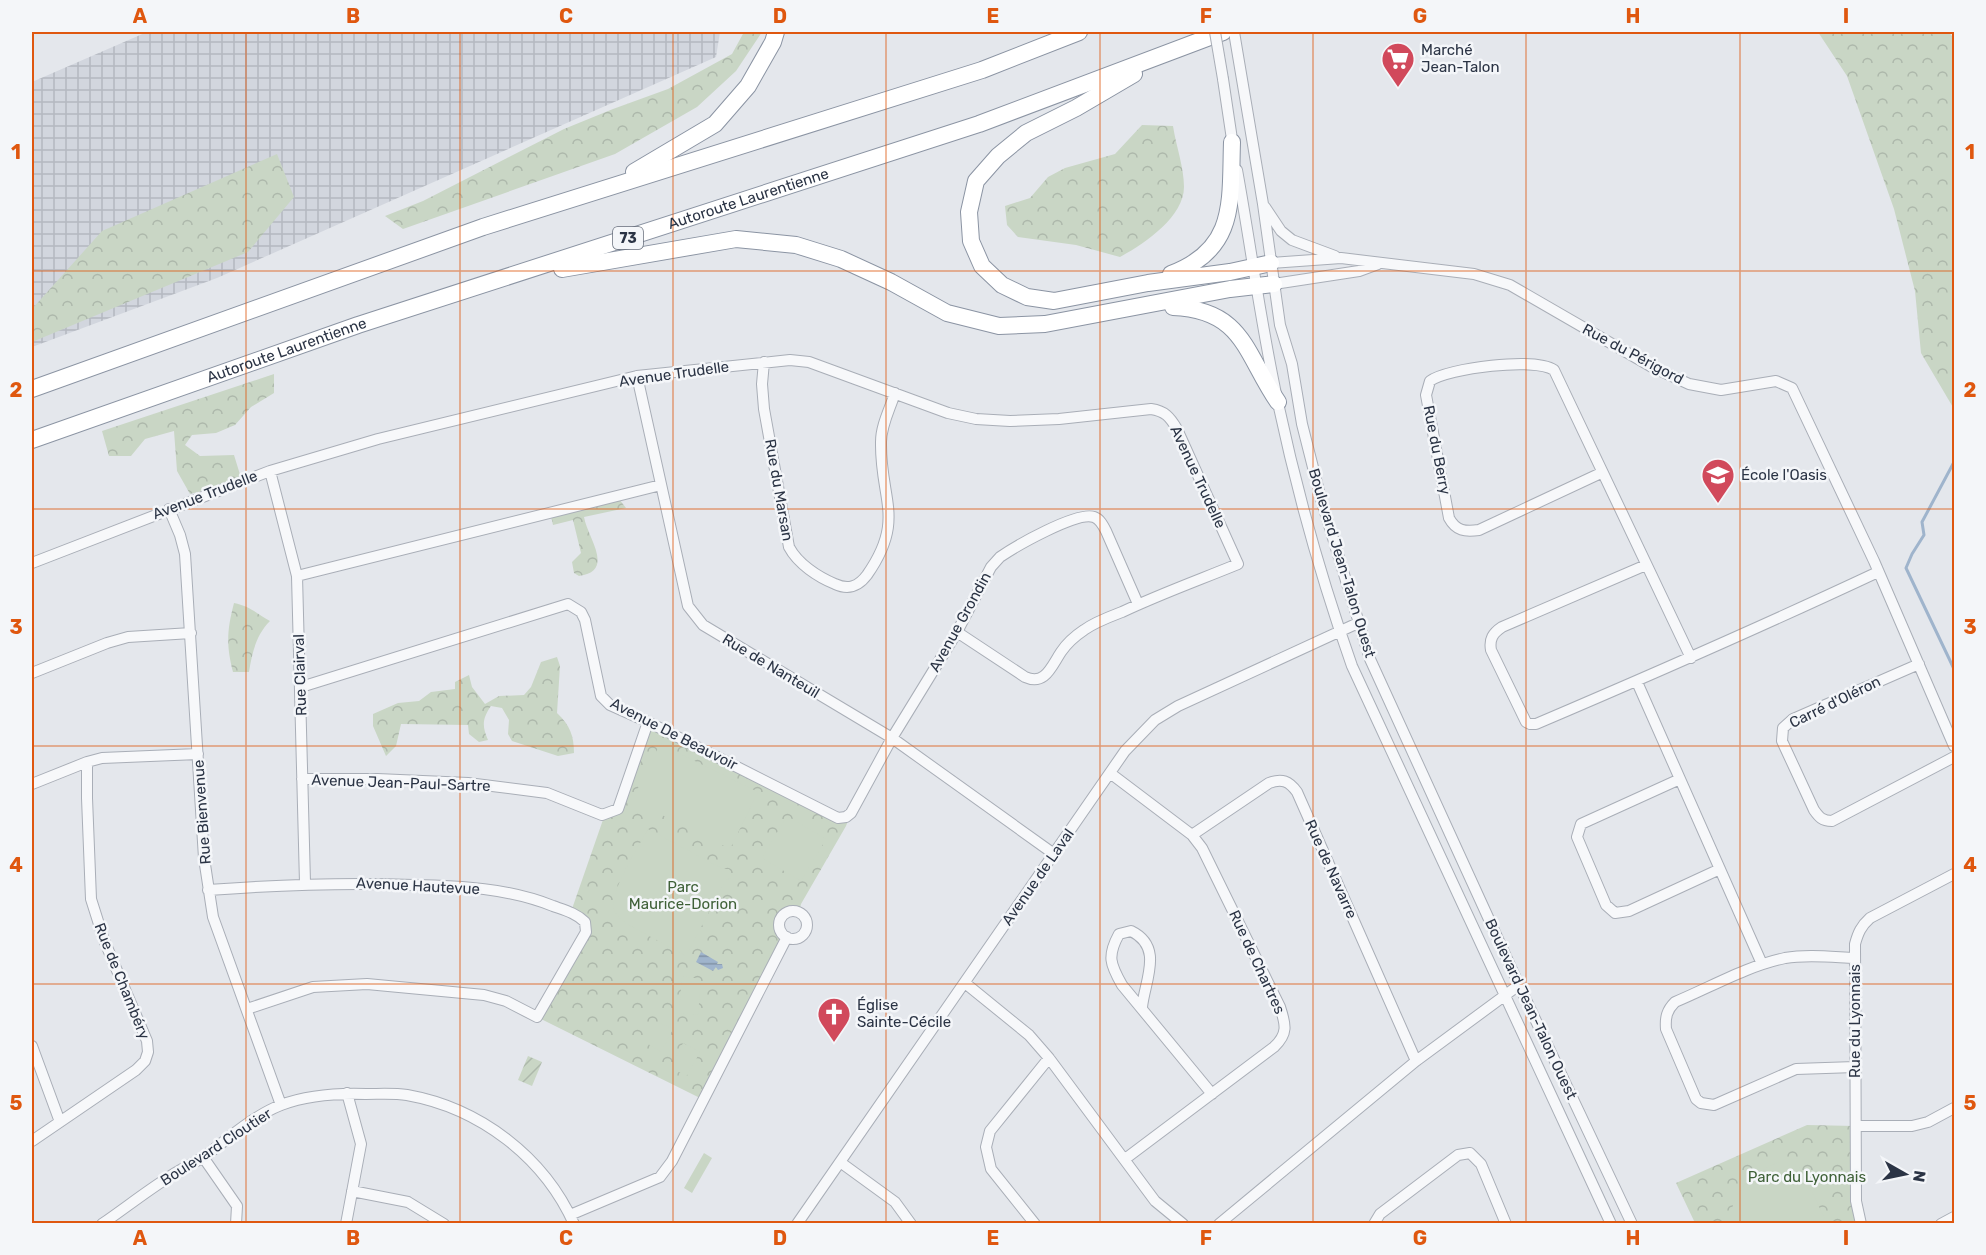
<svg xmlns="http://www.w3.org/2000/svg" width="1986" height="1255" font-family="Rubik,sans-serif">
<defs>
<pattern id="industrial-grid" width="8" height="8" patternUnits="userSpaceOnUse" patternTransform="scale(1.5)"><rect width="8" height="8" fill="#d2d6de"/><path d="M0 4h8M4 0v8" fill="none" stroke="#b4b8c0"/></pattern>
<pattern id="forest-crowns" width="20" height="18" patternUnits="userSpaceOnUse" patternTransform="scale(1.5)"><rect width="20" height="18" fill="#c9d6c5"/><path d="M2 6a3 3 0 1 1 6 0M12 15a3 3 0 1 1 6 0" fill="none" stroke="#adb8ab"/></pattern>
<pattern id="garden-furrows" width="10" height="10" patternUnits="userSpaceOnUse" patternTransform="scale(1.5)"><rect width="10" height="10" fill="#c9d6c5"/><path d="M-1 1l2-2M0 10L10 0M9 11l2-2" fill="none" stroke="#adb8ab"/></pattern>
<pattern id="water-rules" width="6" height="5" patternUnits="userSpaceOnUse" patternTransform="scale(1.5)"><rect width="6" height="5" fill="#9fb4cc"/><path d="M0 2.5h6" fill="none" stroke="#8293a7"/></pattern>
</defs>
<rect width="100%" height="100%" fill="#e4e7ec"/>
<path fill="url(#industrial-grid)" d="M 147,32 L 720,32 L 716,57 L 217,278 L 32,347 L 32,82 Z"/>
<path fill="url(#forest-crowns)" d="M 744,32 L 762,32 L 736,71 L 697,107 L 615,154 L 403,229 L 385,216 L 423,201 L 564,129 L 613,109 L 668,89 L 732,54 Z
M 1818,32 L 1949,32 L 1954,39 L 1954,409 L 1921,353 L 1915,291 L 1894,209 L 1847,76 Z
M 1142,125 L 1173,126 C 1176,146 1184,167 1184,187 C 1184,217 1144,244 1120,257 L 1076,245 L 1018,237 L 1007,225 L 1005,206 L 1030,198 L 1048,177 L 1065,168 L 1115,154 Z
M 277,154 L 294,197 L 248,252 L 32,342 L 32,309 L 102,231 Z
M 274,374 L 274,393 L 251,407 L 235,425 L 216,433 L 192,435 L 185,445 L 200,456 L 234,455 L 242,481 L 190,494 L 177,471 L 174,431 L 145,439 L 131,456 L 109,456 L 102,431 Z
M 619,499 L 626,508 L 584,517 C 587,537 616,571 579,576 L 574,573 L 572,562 L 581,553 L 573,520 L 553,525 L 551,516 Z
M 234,603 C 250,606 257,614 270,621 C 256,635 252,653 249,672 L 233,672 C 226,645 227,630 234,603 Z
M 557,657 L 560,666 L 557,713 C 570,725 574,736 574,753 L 558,756 L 512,741 L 508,734 L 509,720 L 502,708 L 491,706 C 482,719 482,726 488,740 L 479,742 L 469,734 L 468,725 L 401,724 L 396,746 L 386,756 L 373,726 L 373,714 L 398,703 L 419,701 L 431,692 L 455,689 L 455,682 L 469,675 L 472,687 L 485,704 L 499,696 L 524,695 L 531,687 L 541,662 Z
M 648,722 L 834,818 L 851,813 L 846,826 L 801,904 L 799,912 L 791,911 L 782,917 L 779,927 L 784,935 L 704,1100 L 537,1017 L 586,932 L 572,913 L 573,906 L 605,814 L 618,809 Z
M 1807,1125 L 1856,1126 L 1861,1223 L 1695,1223 L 1676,1183 Z"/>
<path fill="url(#garden-furrows)" d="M 528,1056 L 542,1062 L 532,1086 L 518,1080 Z"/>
<path fill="#c9d6c5" d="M 660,744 L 758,792 L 730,849 L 632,800 Z
M 787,816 L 826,839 L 801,881 L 762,858 Z
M 648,829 L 723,869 L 729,869 L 732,877 L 725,881 L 686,956 L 627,924 C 622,920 616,916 614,909 C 609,892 639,846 648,829 Z
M 682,976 L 701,979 L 698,1015 L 679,1013 Z
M 660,1023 L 673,1029 L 661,1052 L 649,1045 Z
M 683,1043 L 700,1052 L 687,1076 L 671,1068 Z
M 704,1153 L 712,1158 L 692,1193 L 684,1188 Z
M 1785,1160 L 1796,1160 L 1827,1223 L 1730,1223 C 1731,1190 1755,1170 1785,1160 Z"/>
<path fill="url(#water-rules)" d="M 701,952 L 718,962 L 717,964 L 722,964 L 723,968 L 718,970 L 716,967 L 713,971 L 696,962 Z"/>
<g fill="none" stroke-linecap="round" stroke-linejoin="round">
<path stroke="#9fb4cc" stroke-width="3" d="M 1954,462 L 1922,522 L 1924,535 L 1912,554 L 1906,568 L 1954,669"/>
<defs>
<path id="minor" d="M 1234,32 L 1263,204 L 1280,325 L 1292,364 L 1302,424 L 1321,499 L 1370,659 L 1519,985 L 1632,1224
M 1223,79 L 1233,146
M 1237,170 C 1251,247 1261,326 1278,403 C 1297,492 1322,581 1352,666 L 1611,1224
M 1265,207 L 1281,231 L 1292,240 L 1335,256
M 1271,263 L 1341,258 L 1474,274 L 1510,285 L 1652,367 L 1689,384 L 1721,390 L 1776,381 L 1792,388 L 1874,561 L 1954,746
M 1274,284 L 1359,271 L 1378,264
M 764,362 L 762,384 L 764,409 L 789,547 C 798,564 818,577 835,584 C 848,590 858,587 867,575 C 906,519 880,500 881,442 C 881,425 890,409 895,393
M 637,376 L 688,606 L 703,625 L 892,738 L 1054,854
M 270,471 L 297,576 L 305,883
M 1601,473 L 1479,530 C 1465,532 1456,531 1449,518 L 1426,395 L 1430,381 C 1448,368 1535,357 1554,370 L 1691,658
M 169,509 L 180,535 L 185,554 L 204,858 L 213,917 L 281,1105
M 32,563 L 270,471 L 378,439 L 637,376 L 790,360 L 809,362 L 948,413 L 976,419 L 1010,421 L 1059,419 L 1151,409 C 1165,411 1170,417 1177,429 L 1238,564 C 1199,580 1160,594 1122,612 C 1109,617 1095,622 1084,630 C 1075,636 1067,643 1061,652 C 1051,667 1045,686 1025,677 L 957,632
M 1646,565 L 1502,627 C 1493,633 1489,639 1491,650 L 1526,722 L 1530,724 L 1536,724 C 1651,675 1765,625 1878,572
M 297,576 L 661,485
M 1919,664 L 1793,719 L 1783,728 L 1782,741 L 1814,810 C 1819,817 1822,821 1832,821 L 1954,757
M 32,673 L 107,643 L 128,637 L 191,633
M 1637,682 L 1762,964
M 301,687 L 568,604 L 581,612 L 585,620 L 601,696 L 610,705 L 648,722 L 838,818 L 846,817 L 851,813 L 892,738 L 957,632 L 991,567 L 1000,557 C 1016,546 1077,511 1094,517 C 1100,519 1103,525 1106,531 L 1138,604
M 1110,773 L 1192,835 L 1202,848 L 1280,1007 C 1286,1025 1288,1034 1274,1047 L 1125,1159
M 302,779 L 377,779 L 468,783 L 547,793 L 602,815 L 618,809 L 648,722
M 1680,779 L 1581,824 L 1577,837 L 1606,905 L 1615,913 L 1629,911 L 1720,869
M 32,784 L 87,762 L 102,758 L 198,754
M 1192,835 L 1269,783 C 1282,778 1289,781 1297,792 L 1416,1061
M 208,890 C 277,885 344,882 413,885 C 461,886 508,888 553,906 C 564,910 576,913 585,922 L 586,932 L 537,1017 L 506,1001 L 484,995 L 367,984 L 313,987 L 247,1009
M779 925a14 14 0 1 1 28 0a14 14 0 1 1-28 0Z
M 965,983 L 1029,1035 L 1049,1058 L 1155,1201 L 1183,1224
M 1142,1007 C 1145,980 1164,947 1131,931 L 1119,934 C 1107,956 1110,964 1122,985 L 1212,1094
M 32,1046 L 60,1122
M 1855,1067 L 1796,1069 L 1714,1105 L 1701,1103 L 1696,1099 L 1666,1029 C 1665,1017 1667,1010 1675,1002 C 1711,987 1747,966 1785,958 C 1807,954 1832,957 1855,958
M 1856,1126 L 1912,1126 L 1928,1122 L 1954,1108
M 32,1141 L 136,1070 L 145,1061 L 148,1052 L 147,1041 L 104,940 L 91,899 L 87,798 L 87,762
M 203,1157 L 237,1206 L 236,1224
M 840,1162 L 895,1202 L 911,1224
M 352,1191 L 408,1202 L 444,1224
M 570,1215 L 660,1177 L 672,1161 L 787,937
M 102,1224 C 124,1209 144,1193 166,1179 C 178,1170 193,1164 205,1156 C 229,1138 253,1116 281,1105 C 308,1095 338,1093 366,1094 C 380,1094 394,1093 407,1095 C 480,1108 544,1157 574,1224
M 346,1224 L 361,1144 L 347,1093
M 797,1224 L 1125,751 L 1155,720 L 1178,706 L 1358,623
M 1035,1224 L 991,1169 L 986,1147 L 990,1131 L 1049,1058
M 1219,1224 L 1416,1061 L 1519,985
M 1374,1224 L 1380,1214 L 1458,1155 L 1470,1153 L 1481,1164 L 1506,1224
M 1861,1224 L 1856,1201 L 1855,944 C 1858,933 1861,926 1870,918 L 1954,874
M 1941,1224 L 1954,1217"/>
<g id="highway">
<path d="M 1134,74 L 1076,108 L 1026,133 L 998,156 L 976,181 L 969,212 L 971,241 L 982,266 L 1002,285 L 1027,297 L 1054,301 L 1148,283 L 1230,272 L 1271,263"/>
<path d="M 634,172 L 715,124 L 748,86 L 773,42 L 776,32"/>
<path d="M 562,269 L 736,239 L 796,245 L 841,259 L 891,282 L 947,313 L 999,326 L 1045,324 L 1230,289 L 1274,284"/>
<path d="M 1171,274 C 1237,249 1230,202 1232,142"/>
<path d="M 1173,307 C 1244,310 1245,354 1278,402"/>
<path d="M 32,389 L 483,227 L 982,70 L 1079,32"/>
<path id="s1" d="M 32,440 L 358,325 L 979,124 L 1223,32"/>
</g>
</defs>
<use href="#minor" stroke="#a9aeb7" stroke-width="12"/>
<use href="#highway" stroke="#8b94a3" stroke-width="18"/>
<use href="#minor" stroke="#f7f8fa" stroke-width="10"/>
<use href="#highway" stroke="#fff" stroke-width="16"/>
<defs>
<path id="minor-bridge" d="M 1215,32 L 1223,79"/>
</defs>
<use href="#minor-bridge" stroke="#a9aeb7" stroke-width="12" stroke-linecap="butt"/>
<use href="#minor-bridge" stroke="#f7f8fa" stroke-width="10"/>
</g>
<path fill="none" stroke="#df570f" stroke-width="1.5" stroke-opacity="0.55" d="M 246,32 L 246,1224M 460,32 L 460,1224M 673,32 L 673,1224M 886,32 L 886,1224M 1100,32 L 1100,1224M 1313,32 L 1313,1224M 1526,32 L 1526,1224M 1740,32 L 1740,1224M 32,271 L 1954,271M 32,509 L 1954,509M 32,746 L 1954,746M 32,984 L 1954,984"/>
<defs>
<symbol id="supermarket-pin" viewBox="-11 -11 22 30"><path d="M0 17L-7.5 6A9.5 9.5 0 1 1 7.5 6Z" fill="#d1495b" stroke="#f4f6f9"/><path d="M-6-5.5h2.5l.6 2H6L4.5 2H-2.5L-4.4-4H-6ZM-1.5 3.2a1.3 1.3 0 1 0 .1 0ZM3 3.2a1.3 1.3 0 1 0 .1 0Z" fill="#fff"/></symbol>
<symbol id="school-pin" viewBox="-11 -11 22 30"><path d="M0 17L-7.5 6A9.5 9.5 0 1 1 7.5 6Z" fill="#d1495b" stroke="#f4f6f9"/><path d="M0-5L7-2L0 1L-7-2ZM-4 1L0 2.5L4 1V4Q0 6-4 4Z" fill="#fff"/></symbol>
<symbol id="church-pin" viewBox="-11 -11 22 30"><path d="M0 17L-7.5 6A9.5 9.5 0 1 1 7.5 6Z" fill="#d1495b" stroke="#f4f6f9"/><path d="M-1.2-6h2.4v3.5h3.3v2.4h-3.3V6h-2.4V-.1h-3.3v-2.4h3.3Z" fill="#fff"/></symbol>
</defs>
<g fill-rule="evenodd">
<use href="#supermarket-pin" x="1379" y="40" width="38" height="52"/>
<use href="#school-pin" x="1699" y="456" width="38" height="52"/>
<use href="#church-pin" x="815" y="995" width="38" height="52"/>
</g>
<g text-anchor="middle" stroke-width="5" stroke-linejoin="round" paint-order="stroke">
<rect fill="#f4f6f9" stroke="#676e7b" stroke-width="1.5" x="613" y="227" width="30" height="22" rx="4.5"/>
<g font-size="14" font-weight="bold" fill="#2b3445">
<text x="628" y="243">73</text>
</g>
<g font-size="15" fill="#2b3445" stroke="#f4f6f9" text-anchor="start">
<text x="1421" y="55">Marché<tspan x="1421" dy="17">Jean-Talon</tspan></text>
<text x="1741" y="480">École l'Oasis</text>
<text x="857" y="1010">Église<tspan x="857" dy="17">Sainte-Cécile</tspan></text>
</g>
<g font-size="15" fill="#2b3445" stroke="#f4f6f9">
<text dy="5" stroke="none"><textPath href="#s1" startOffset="756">Autoroute Laurentienne</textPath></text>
<text dy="5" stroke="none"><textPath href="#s1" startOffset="270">Autoroute Laurentienne</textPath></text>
<text transform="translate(1633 354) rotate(28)" y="5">Rue du Périgord</text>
<text transform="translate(674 374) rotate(-8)" y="5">Avenue Trudelle</text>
<text transform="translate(1437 450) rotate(79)" y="5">Rue du Berry</text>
<text transform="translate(1198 477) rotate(65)" y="5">Avenue Trudelle</text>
<text transform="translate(779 490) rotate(80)" y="5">Rue du Marsan</text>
<text transform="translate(205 495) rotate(-21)" y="5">Avenue Trudelle</text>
<text transform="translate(1342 563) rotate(73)" y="5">Boulevard Jean-Talon Ouest</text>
<text transform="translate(960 622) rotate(-61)" y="5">Avenue Grondin</text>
<text transform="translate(771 666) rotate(31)" y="5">Rue de Nanteuil</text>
<text transform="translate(300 675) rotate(-92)" y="5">Rue Clairval</text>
<text transform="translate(1835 702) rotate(-26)" y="5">Carré d'Oléron</text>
<text transform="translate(674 734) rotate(27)" y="5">Avenue De Beauvoir</text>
<text transform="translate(401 783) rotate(2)" y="5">Avenue Jean-Paul-Sartre</text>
<text transform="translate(202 812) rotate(-94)" y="5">Rue Bienvenue</text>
<text transform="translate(1331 869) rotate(66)" y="5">Rue de Navarre</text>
<text transform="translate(1038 877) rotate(-55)" y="5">Avenue de Laval</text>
<text transform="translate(418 886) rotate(3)" y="5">Avenue Hautevue</text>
<text transform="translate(1257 962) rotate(65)" y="5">Rue de Chartres</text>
<text transform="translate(122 981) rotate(68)" y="5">Rue de Chambéry</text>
<text transform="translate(1531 1009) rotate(65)" y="5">Boulevard Jean-Talon Ouest</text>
<text transform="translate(1855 1021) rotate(-90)" y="5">Rue du Lyonnais</text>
<text transform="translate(216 1147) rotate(-33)" y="5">Boulevard Cloutier</text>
</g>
<g font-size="15" fill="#3f6138" stroke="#f4f6f9">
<text x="683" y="892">Parc<tspan x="683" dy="17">Maurice-Dorion</tspan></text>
<text x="1807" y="1182">Parc du Lyonnais</text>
</g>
</g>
<rect width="1986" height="1255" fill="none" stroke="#f4f6f9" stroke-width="66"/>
<g transform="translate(1905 1174) rotate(99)" stroke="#f4f6f9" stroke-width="4.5" paint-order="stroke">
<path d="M0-4.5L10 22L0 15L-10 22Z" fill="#2b3445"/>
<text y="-9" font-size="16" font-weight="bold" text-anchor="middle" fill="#2b3445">N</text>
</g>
<rect x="33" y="33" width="1920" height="1189" fill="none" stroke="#df570f" stroke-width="2"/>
<g font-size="20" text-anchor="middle" font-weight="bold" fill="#df570f">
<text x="140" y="23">A</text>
<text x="353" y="23">B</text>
<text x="566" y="23">C</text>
<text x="780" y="23">D</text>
<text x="993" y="23">E</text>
<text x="1206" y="23">F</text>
<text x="1420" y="23">G</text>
<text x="1633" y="23">H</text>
<text x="1846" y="23">I</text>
<text x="16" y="159">1</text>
<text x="1970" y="159">1</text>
<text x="16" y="397">2</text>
<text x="1970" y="397">2</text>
<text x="16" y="634">3</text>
<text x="1970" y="634">3</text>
<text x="16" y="872">4</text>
<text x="1970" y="872">4</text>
<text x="16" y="1110">5</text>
<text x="1970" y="1110">5</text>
<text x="140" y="1245">A</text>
<text x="353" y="1245">B</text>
<text x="566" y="1245">C</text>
<text x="780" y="1245">D</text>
<text x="993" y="1245">E</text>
<text x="1206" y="1245">F</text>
<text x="1420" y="1245">G</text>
<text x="1633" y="1245">H</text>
<text x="1846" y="1245">I</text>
</g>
</svg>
